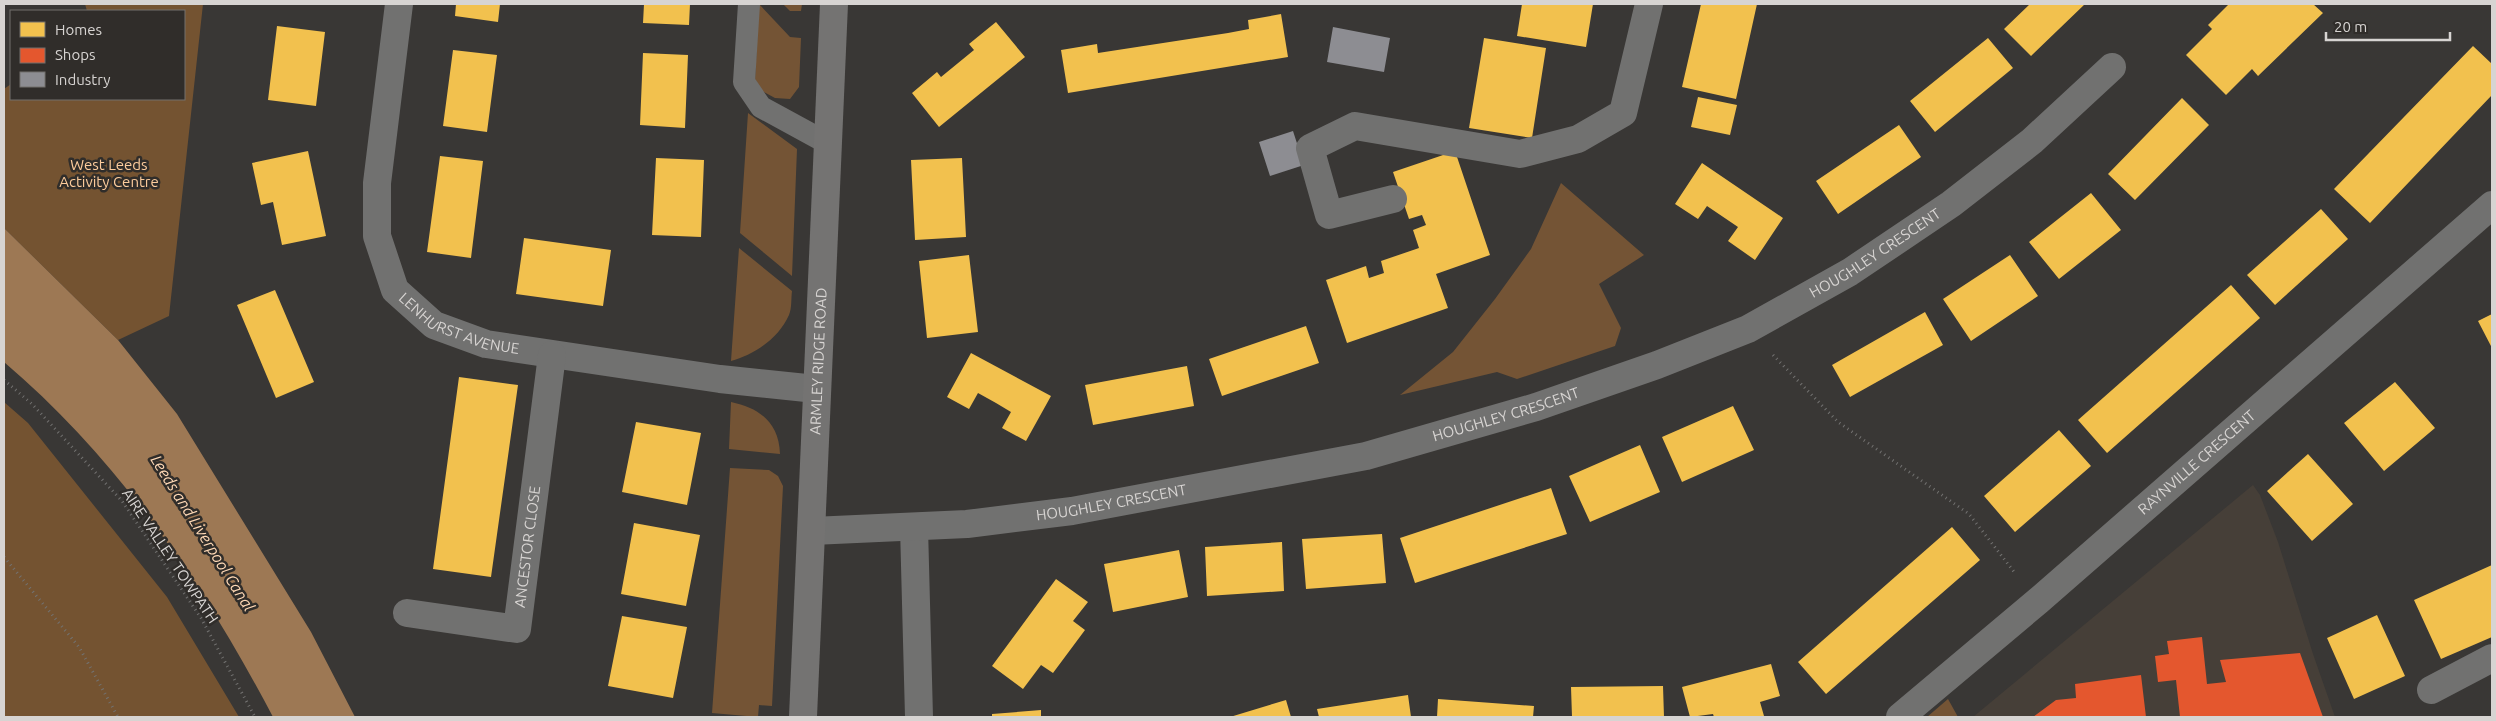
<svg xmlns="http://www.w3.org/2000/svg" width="2496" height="721" font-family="Ubuntu,sans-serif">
<rect width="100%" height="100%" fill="#393735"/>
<path fill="#463f38" d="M 2253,485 L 2260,495 L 2278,542 L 2313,654 L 2335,717 L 1973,717 Z"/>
<path fill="#745435" d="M 759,4 L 790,37 L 801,38 L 799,87 L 790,99 L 775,98 L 762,91 L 755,79 Z
M 783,4 L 802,4 L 801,11 L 790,11 Z
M 748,113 L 797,149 L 792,276 L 740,233 Z
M 1561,183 L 1644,255 L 1599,284 L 1621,328 L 1615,346 L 1517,379 L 1497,372 L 1400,395 L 1453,352 L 1495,299 L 1531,249 Z
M 739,248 L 792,291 C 791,298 792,308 789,315 C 779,338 754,355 731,361 Z
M 731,402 C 760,408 779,423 780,454 L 729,449 Z
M 730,468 L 769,470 L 778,476 L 783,486 L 772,706 L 759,705 L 758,717 L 712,713 Z
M 1948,699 L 1958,717 L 1927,717 Z"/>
<path fill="#745331" d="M 85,4 L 203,4 L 169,316 L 118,340 L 4,228 L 4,89 L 11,84 L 11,99 L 184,99 L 184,11 L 87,11 Z
M 4,402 L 28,423 L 167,597 L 239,717 L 4,717 Z"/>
<path fill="#9d7854" d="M 4,228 L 118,340 L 177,414 L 311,632 L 355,717 L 273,717 C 203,584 119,460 4,362 Z"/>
<path fill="#f2c14e" d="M 456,4 L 500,4 L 498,22 L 455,16 Z
M 644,4 L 690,4 L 689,25 L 643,23 Z
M 1522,4 L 1593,4 L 1586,47 L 1517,36 Z
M 1701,4 L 1757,4 L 1736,99 L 1682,87 Z
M 2030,4 L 2085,4 L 2031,56 L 2004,29 Z
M 2229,4 L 2313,4 L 2323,13 L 2258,76 L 2252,69 L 2226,95 L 2186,55 L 2212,29 L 2208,25 Z
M 1281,14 L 1288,57 L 1068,93 L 1061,50 L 1097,44 L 1098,53 L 1228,33 L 1249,29 L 1248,20 Z
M 996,22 L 1025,57 L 939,127 L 912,93 L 937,72 L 941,77 L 974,50 L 969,44 Z
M 277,26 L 325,32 L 316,106 L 268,100 Z
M 1484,38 L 1546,48 L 1532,138 L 1469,128 Z
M 1988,38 L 2013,68 L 1935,132 L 1910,101 Z
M 2473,46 L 2492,64 L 2492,95 L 2370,223 L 2334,189 Z
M 453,50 L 497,55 L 487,132 L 443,126 Z
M 643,53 L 688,55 L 685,128 L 640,125 Z
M 1698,97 L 1737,105 L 1730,135 L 1691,127 Z
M 2182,98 L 2209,125 L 2135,200 L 2108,174 Z
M 1899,125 L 1921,157 L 1838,214 L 1816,181 Z
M 308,151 L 326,236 L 282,245 L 273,202 L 261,205 L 252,163 Z
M 1455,151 L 1490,255 L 1436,274 L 1448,308 L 1347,343 L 1326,280 L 1366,266 L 1369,278 L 1384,273 L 1381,261 L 1419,248 L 1413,230 L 1426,225 L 1422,215 L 1409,219 L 1393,172 Z
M 440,156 L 483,161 L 471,258 L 427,252 Z
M 656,158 L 704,160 L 701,237 L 652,235 Z
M 962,158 L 966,237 L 915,240 L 911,160 Z
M 1702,163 L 1783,218 L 1755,260 L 1728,241 L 1738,227 L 1707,206 L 1698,219 L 1675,204 Z
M 2091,193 L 2121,230 L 2059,279 L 2029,242 Z
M 2321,209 L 2348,239 L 2275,305 L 2247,275 Z
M 524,238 L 611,250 L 603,306 L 516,294 Z
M 969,255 L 978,332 L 927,338 L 919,261 Z
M 2010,255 L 2038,296 L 1971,341 L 1943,299 Z
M 2231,285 L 2260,318 L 2107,453 L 2078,420 Z
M 275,290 L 314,382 L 276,398 L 237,305 Z
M 1925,312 L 1943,345 L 1850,397 L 1832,365 Z
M 2492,314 L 2492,348 L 2478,321 Z
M 1306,326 L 1319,363 L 1222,396 L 1209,359 Z
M 971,353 L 1051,396 L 1026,441 L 1002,428 L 1011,412 L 996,403 L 978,393 L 969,409 L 947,397 Z
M 1187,366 L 1194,406 L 1093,425 L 1085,385 Z
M 459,377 L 518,385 L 491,577 L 433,569 Z
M 2395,382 L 2435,428 L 2384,471 L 2344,423 Z
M 1733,406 L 1754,450 L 1682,482 L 1662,437 Z
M 636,422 L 701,433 L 687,505 L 622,492 Z
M 2059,430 L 2091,466 L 2015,532 L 1984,496 Z
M 1640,445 L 1660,492 L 1590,522 L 1569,476 Z
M 2308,454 L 2353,504 L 2312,541 L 2267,491 Z
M 1551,488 L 1567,534 L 1415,583 L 1400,538 Z
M 634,523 L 700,535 L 686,606 L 621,594 Z
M 1952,527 L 1980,560 L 1826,694 L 1798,662 Z
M 1382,534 L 1386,583 L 1306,589 L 1302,539 Z
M 1282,542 L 1284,591 L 1207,596 L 1205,547 Z
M 1179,550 L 1188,597 L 1113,612 L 1104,564 Z
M 2492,565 L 2492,637 L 2441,659 L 2414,600 Z
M 1056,579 L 1088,602 L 1073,621 L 1085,630 L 1053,673 L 1041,665 L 1023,689 L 992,666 Z
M 2377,615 L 2405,676 L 2354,699 L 2327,638 Z
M 622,616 L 687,627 L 673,698 L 608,686 Z
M 1771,664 L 1780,696 L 1760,702 L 1764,716 L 1714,717 L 1713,714 L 1690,717 L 1682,687 Z
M 1663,686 L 1664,717 L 1572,717 L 1571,687 Z
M 1408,695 L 1411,717 L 1319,717 L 1317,709 Z
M 1438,699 L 1534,706 L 1533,717 L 1437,717 Z
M 1286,700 L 1291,717 L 1230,717 Z
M 1041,710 L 1041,717 L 992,717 L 992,714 Z"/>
<path fill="#e4572e" d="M 2202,637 L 2207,684 L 2226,682 L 2220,660 L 2300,653 L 2323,717 L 2180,717 L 2176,680 L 2158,682 L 2155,656 L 2169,654 L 2167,641 Z
M 2141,675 L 2146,717 L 2033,717 L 2056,700 L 2076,698 L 2075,684 Z"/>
<path fill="#8d8d92" d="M 1333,27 L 1390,38 L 1384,72 L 1327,62 Z
M 1293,131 L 1304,165 L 1270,176 L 1259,142 Z"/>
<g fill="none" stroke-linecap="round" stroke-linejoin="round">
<path stroke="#737271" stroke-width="3" stroke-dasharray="1 4" stroke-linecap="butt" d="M 1773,355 L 1838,422 L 1969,514 L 2015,573
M 4,380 L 32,404 L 122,501 L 201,618 L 255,717
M 4,557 L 79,647 L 118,717"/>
<path stroke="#717170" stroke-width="22" d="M 749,4 L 744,82 L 761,107 L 829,144"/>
<g stroke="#717170" stroke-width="28">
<path id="s1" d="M 399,4 L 377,183 L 377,236 L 395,290 L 434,325 L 486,344 L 720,379 L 816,389"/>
<path d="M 1393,199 L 1329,215 L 1310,148 L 1355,126 L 1520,154 L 1578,139 L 1623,113 L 1649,4"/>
<path d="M 914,527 L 919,717"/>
<path id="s2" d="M 812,531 L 967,524 L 1072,511 L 1366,456 L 1536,407 L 1657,365 L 1748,329 L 1850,272 L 1951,204 L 2032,141 L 2112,67"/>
<path id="s3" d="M 407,613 L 517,629 L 552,355"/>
<path d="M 2431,690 L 2492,658"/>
<path id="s4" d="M 1900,717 L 2038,601 L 2492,205"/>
</g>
<path stroke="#747372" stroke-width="28" id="s5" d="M 803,717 L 834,4"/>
</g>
<g text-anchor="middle" stroke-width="5" stroke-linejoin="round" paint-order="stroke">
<g font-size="15" fill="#fdcc9c" stroke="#302d2a">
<text x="109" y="170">West Leeds<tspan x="109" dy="17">Activity Centre</tspan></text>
</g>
<g font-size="15" fill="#d7d4d2" stroke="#302d2a">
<text dy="5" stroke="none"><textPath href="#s2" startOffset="1111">HOUGHLEY CRESCENT</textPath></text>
<text dy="5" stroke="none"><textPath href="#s1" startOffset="365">LENHURST AVENUE</textPath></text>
<text dy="5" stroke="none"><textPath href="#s5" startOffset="356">ARMLEY RIDGE ROAD</textPath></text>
<text dy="5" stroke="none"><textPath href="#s2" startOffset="706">HOUGHLEY CRESCENT</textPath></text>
<text dy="5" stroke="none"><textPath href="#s4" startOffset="391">RAYNVILLE CRESCENT</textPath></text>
<text dy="5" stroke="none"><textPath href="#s2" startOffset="301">HOUGHLEY CRESCENT</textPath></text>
<text dy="5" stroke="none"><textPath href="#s3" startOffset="194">ANCESTOR CLOSE</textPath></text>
<text transform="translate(170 556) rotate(56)" y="5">AIRE VALLEY TOWPATH</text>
</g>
<g font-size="16" font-style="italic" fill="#ffd9b6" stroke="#302d2a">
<text transform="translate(203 533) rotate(58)" y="6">Leeds and Liverpool Canal</text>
</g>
</g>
<rect width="2496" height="721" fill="none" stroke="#d7d4d2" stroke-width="10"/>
<rect x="10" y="10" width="175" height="90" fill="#302d2a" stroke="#73706d"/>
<rect x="20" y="22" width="25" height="15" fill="#f2c14e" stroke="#73706d"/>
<text x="55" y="35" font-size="15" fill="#d7d4d2">Homes</text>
<rect x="20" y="48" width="25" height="15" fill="#e4572e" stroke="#73706d"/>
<text x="55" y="60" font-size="15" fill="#d7d4d2">Shops</text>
<rect x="20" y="72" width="25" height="15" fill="#8d8d92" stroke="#73706d"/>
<text x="55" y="85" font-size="15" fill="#d7d4d2">Industry</text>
<path d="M2326 32v8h124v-8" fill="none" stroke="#d7d4d2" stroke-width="2.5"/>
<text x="2334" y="32" font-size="15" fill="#d7d4d2" stroke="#302d2a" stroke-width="4" paint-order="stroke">20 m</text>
</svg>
